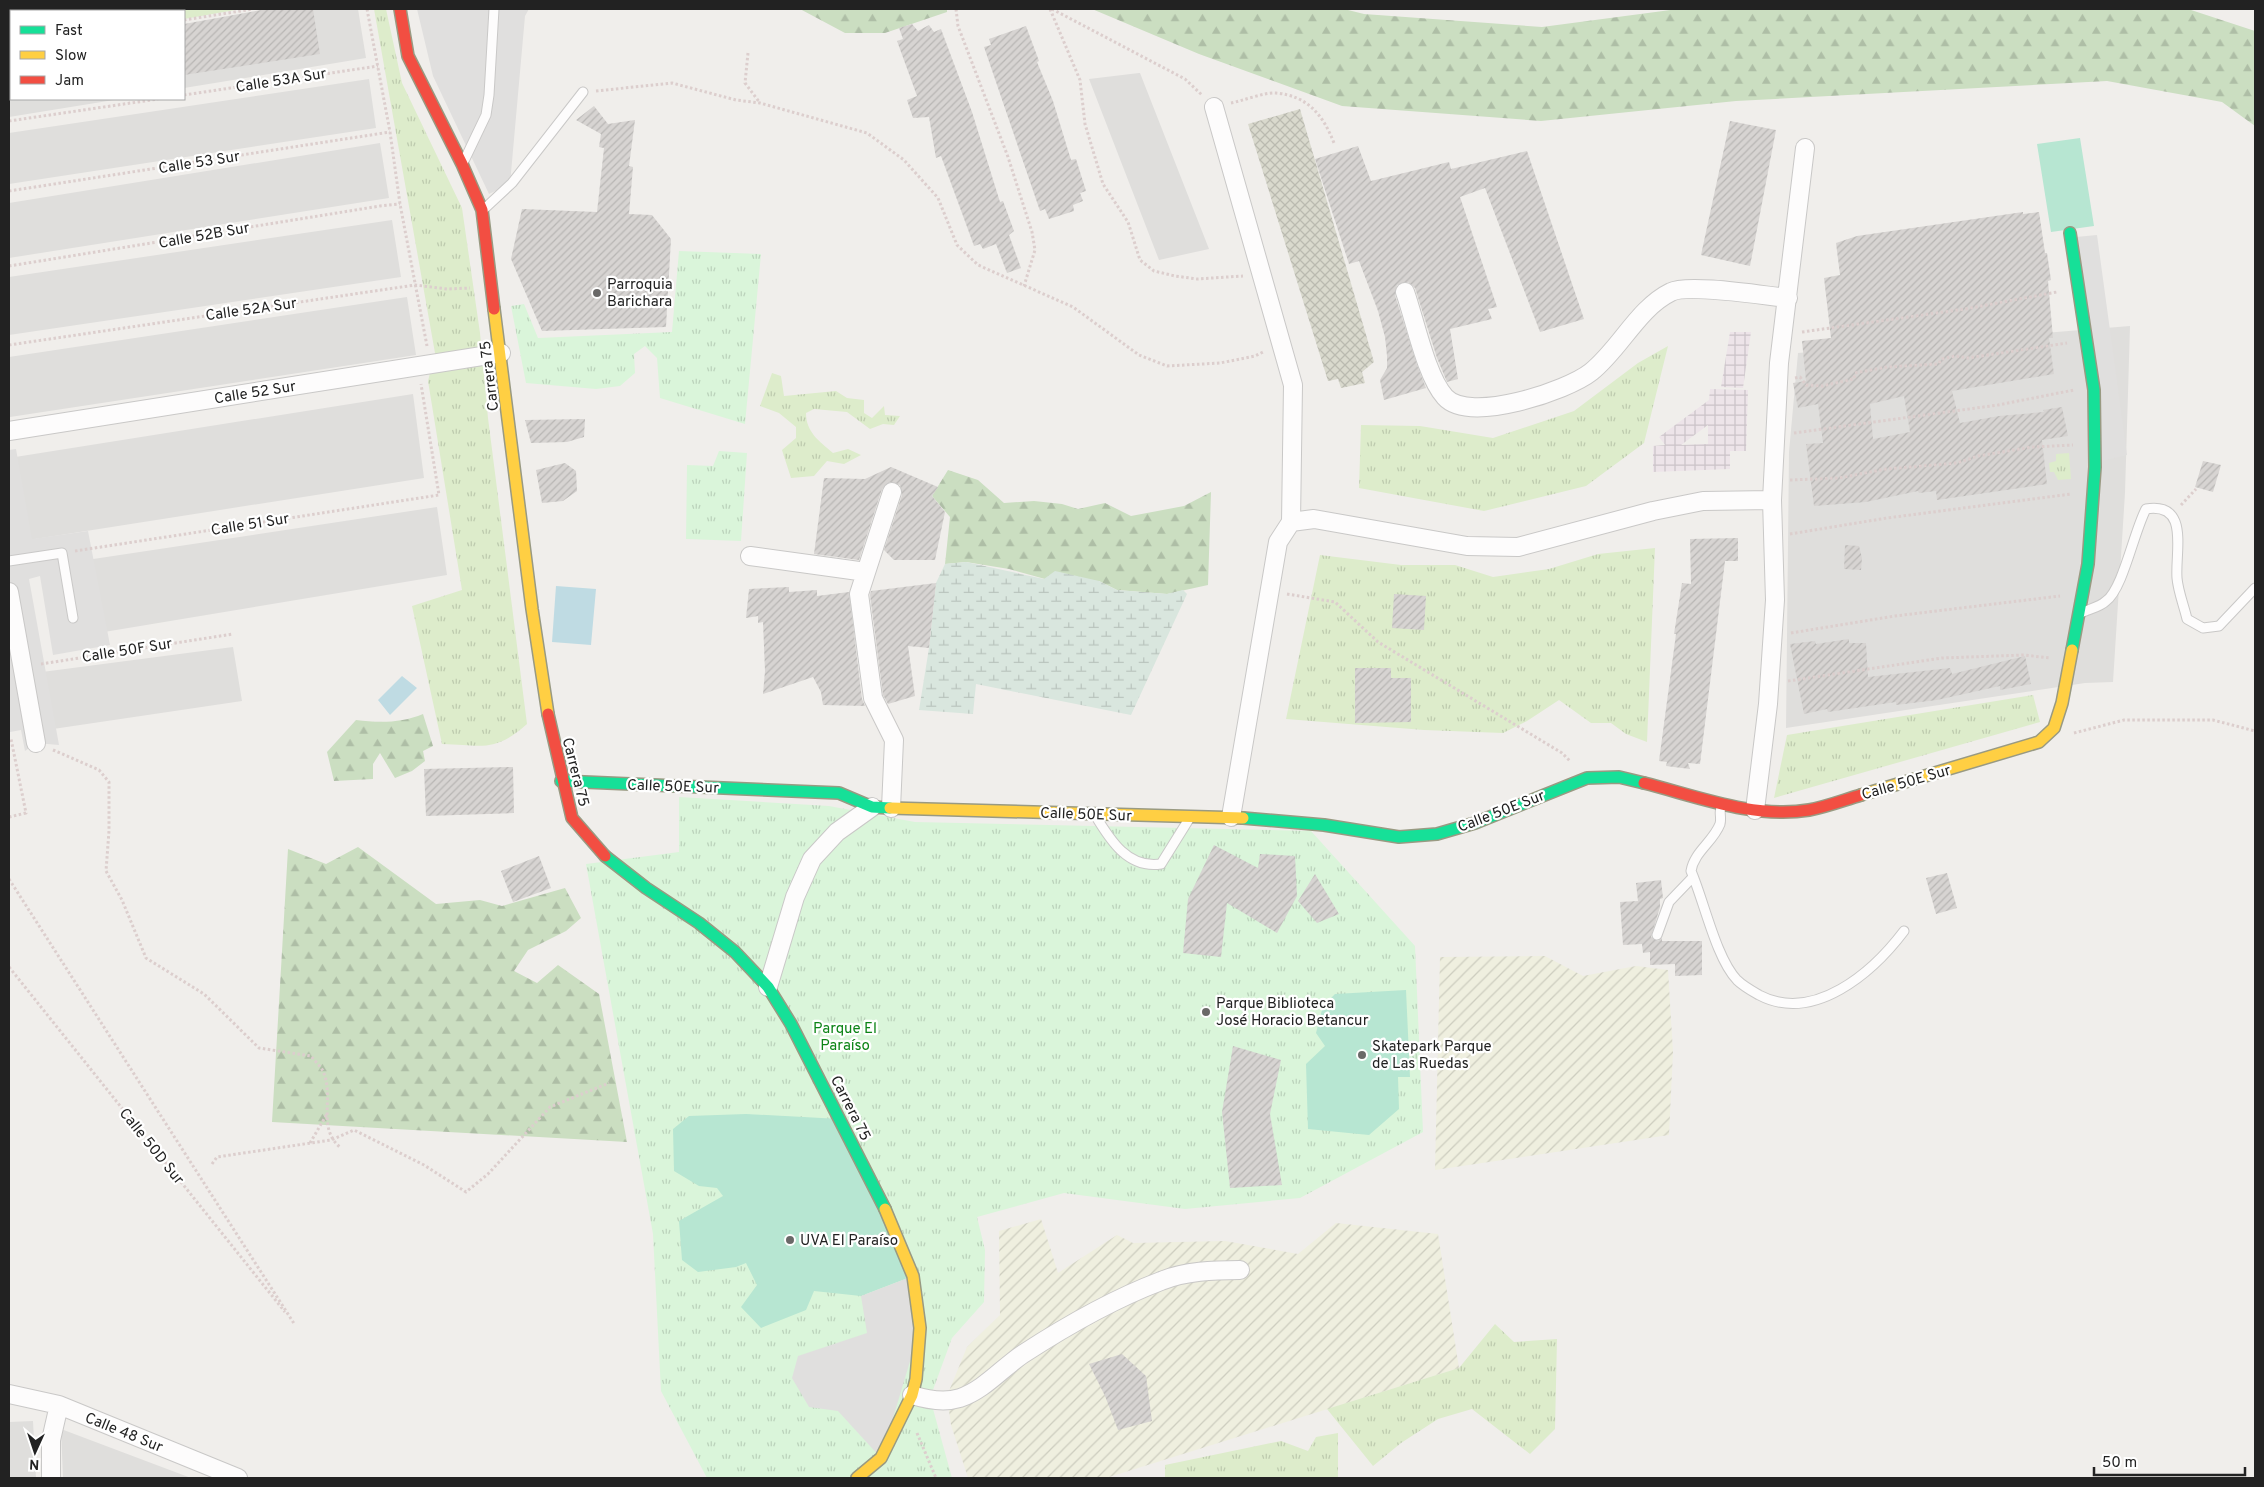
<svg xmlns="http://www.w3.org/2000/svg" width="2264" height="1487" font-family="Overpass,sans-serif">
<defs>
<pattern id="industrial-grid" width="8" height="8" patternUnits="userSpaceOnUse" patternTransform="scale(1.25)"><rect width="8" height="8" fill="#ede4e9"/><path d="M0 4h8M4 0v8" fill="none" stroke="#cbc3c8"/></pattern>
<pattern id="construction-cross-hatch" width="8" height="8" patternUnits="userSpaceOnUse" patternTransform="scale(1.25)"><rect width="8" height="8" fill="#d9d9cd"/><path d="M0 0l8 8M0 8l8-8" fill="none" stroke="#babab0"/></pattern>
<pattern id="farmland-furrows" width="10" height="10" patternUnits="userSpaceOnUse" patternTransform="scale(1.25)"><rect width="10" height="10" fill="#efefdf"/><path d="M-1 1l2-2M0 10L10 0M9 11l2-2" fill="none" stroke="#cdcdbf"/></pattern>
<pattern id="grass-tufts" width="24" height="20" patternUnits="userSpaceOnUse" patternTransform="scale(1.25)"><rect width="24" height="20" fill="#ddeccb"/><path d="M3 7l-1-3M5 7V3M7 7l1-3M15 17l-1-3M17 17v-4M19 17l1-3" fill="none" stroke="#bdcaae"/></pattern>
<pattern id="forest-firs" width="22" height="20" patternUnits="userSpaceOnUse" patternTransform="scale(1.25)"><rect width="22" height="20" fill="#cbdec1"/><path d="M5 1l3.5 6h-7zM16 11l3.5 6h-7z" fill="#aebea6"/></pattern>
<pattern id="wetland-marsh" width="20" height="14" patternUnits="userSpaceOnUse" patternTransform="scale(1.25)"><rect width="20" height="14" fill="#d9e6de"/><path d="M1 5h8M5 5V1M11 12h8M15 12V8" fill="none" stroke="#bac5be"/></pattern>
<pattern id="park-tufts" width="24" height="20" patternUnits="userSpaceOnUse" patternTransform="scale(1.25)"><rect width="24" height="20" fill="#daf5da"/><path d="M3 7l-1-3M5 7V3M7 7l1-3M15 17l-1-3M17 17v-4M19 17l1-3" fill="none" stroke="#bbd2bb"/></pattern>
<pattern id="building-hatch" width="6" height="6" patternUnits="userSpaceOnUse" patternTransform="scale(1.25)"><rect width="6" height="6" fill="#d7d4d2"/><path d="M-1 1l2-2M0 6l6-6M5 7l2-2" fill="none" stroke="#b8b6b4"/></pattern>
</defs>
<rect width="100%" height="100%" fill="#f0eeeb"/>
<path fill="#dfdedc" d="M 311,9 L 358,9 L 366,58 L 184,88 L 184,30 Z
M 9,59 L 11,59 L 11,99 L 120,99 L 9,117 Z
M 1139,73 L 1140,73 L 1209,249 L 1159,260 L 1089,79 Z
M 369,79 L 376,128 L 9,184 L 9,133 Z
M 380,143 L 389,198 L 9,258 L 9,203 Z
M 392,220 L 401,277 L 9,335 L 9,277 Z
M 407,297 L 416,355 L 10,417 L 9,357 Z
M 2130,326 L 2125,493 L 2113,682 L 2085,683 L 1786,728 L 1789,452 L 1798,353 Z
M 413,394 L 424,478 L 16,542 L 9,458 Z
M 437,507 L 447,575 L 92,634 L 80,561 Z
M 233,647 L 242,701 L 53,729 L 42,672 Z
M 33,1421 L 36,1478 L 9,1478 L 9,1422 Z
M 61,1429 L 191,1478 L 63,1478 Z"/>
<path fill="url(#industrial-grid)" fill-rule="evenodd" d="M 1730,332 L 1751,332 L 1743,388 L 1721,387 Z
M 1710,389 L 1748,390 L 1746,451 L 1730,451 L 1730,469 L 1653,472 L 1653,446 L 1665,445 L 1659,437 L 1709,400 ZM 1708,425 L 1708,444 L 1681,445 Z"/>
<path fill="url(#construction-cross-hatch)" d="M 1300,109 L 1374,362 L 1362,372 L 1365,383 L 1341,388 L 1338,379 L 1328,381 L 1248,124 Z"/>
<path fill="url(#farmland-furrows)" d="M 1545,956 L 1583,976 L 1636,966 L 1668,970 L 1673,1052 L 1669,1135 L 1435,1170 L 1440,957 Z
M 1041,1219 L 1058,1273 L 1117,1235 L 1133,1243 L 1225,1241 L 1298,1254 L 1336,1223 L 1438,1234 L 1459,1368 L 1106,1478 L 968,1478 L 951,1425 L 947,1396 L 967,1347 L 1000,1315 L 999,1231 Z"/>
<path fill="url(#grass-tufts)" d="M 9,9 L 241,9 L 184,19 L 184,11 L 11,11 L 11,49 L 9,49 Z
M 374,9 L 386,9 L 402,83 L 462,208 L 480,333 L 488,418 L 527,724 C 494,753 483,745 442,744 L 412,606 L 462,590 L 428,381 L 435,353 Z
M 1668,346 L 1644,443 L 1586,486 L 1484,511 L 1359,488 L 1361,425 L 1420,426 L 1493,438 L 1574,411 L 1638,363 Z
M 772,373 L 781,376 L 784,396 L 836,391 L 847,398 L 864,400 L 864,413 L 872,418 L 884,406 L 885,415 L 900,416 L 894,425 L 883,424 L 870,429 L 847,412 L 814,409 L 806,413 C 806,432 819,441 833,453 L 848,449 L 861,455 L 844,464 L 827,461 L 814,476 L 791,478 L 782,450 L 796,438 L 796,427 L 779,413 L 760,406 Z
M 2069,453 L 2071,479 L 2058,480 L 2054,472 L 2050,472 L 2049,463 L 2056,461 L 2056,454 Z
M 1655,548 L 1647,742 L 1626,734 L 1611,723 L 1591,723 L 1559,700 L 1527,721 L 1503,733 L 1424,730 L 1286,719 L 1320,555 L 1401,565 L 1455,565 L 1493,577 L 1549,569 L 1598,554 Z
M 2033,695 L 2040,722 L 1774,798 L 1787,735 Z
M 1495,1324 L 1514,1342 L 1557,1339 L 1555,1429 L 1530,1454 L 1472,1409 L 1438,1419 L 1401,1443 L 1373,1466 L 1327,1409 L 1459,1368 Z
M 1338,1433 L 1338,1478 L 1165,1478 L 1165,1465 L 1281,1441 L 1308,1451 L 1316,1437 Z"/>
<path fill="url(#forest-firs)" d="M 800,9 L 947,9 L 947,12 L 885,33 L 845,33 Z
M 1092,9 L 1344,9 L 1364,14 L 1542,27 L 1678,9 L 2188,9 L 2255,31 L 2255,126 L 2222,102 L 2107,81 L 1736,101 L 1541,121 L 1342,106 L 1199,54 Z
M 948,470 L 978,480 L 1004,503 L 1034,501 L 1062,504 L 1078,509 L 1105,503 L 1131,516 L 1184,506 L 1211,492 L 1208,585 L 1167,594 L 1117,590 L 1099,581 L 1045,579 L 1009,569 L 966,562 L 945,564 L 950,517 L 932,496 Z
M 423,714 L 433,746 L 423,751 L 425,761 L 412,771 L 395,778 L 380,753 L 373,764 L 373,779 L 334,781 L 327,752 L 356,720 C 379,723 402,723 423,714 Z
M 358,847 L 436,904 L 480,900 L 502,906 L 565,888 L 581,918 L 566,931 L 528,950 L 514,971 L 537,983 L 558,965 L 599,994 L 627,1142 L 272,1122 L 288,849 L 326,864 Z"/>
<path fill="url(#wetland-marsh)" d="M 966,562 L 1044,579 L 1055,571 L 1099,581 L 1117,590 L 1167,594 L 1183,590 L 1187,594 L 1131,715 L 976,684 L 973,714 L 919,710 L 929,648 L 936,583 L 945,564 Z"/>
<path fill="url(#park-tufts)" d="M 679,251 L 761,254 L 745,424 L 660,398 L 657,358 L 645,346 L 634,354 L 635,373 L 620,386 L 596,389 L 526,383 L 511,306 L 524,304 L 538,338 L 672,332 Z
M 719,451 L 747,453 L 741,541 L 686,539 L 687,465 L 713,466 Z
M 679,797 L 829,806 L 915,822 L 1311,831 L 1415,946 L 1423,1132 L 1300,1198 L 1185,1209 L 1064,1193 L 977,1217 L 985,1250 L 984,1302 L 952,1338 L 930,1398 L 952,1478 L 707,1478 L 661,1391 L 653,1234 L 586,864 L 679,852 Z"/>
<path fill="#b7e6d2" d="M 2080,138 L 2094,226 L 2051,232 L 2037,144 Z
M 1406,990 L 1410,1077 L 1398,1077 L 1399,1109 L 1369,1135 L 1308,1129 L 1306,1064 L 1325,1046 L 1316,1033 L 1323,1006 L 1335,994 Z
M 746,1114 L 840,1119 L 913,1276 L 861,1296 L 814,1291 L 806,1310 L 761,1328 L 741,1307 L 757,1285 L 746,1263 L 736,1267 L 698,1272 L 682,1260 L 679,1221 L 723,1196 L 717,1188 L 699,1186 L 674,1171 L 673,1129 L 689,1116 Z"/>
<path fill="#e0dfde" d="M 417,9 L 529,9 L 525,16 L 510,184 L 489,194 L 433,76 Z
M 2097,235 L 2127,455 L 2102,461 L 2076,237 Z
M 16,449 L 32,539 L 88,531 L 110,645 L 53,655 L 40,576 L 29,579 L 59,745 L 36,743 L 25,751 L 21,730 L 10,732 L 9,726 L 9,450 Z
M 913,1276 L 920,1328 L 881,1458 L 838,1411 L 809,1407 L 792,1378 L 798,1356 L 867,1333 L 861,1296 Z"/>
<path fill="#bfdbe3" d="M 556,586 L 596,589 L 591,645 L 552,642 Z
M 402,676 L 417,688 L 390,715 L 378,700 Z"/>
<path fill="url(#building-hatch)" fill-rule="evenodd" d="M 267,9 L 313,9 L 320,54 L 184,75 L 184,24 Z
M 912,24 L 918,31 L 929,25 L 934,32 L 941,29 L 972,112 L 1000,202 L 1003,201 L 1014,231 L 1009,235 L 1021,268 L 1007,273 L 996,244 L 983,249 L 980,244 L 974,246 L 941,156 L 936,158 L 929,117 L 913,118 L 907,100 L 917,96 L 897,41 L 903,39 L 899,28 Z
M 1026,26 L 1039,61 L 1037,62 L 1053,101 L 1071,160 L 1076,159 L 1086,191 L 1080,193 L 1083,201 L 1073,205 L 1074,211 L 1049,219 L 1045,209 L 1040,211 L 984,47 L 991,45 L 989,39 Z
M 594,106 L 608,124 L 635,120 L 629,166 L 633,167 L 629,214 L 652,215 L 671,239 L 666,327 L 542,331 L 511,259 L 522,209 L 597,212 L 604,148 L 599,147 L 601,134 L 576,120 Z
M 1730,121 L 1776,130 L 1750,266 L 1701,255 Z
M 1358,146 L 1371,181 L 1449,162 L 1451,169 L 1527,151 L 1584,319 L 1540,332 L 1485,188 L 1460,197 L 1497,307 L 1488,309 L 1492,319 L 1450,329 L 1458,379 L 1447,382 L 1437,358 L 1415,288 L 1408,282 L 1397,285 L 1395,295 L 1417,365 L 1426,388 L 1384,400 L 1380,380 L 1387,368 L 1387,356 L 1385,337 L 1378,311 L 1359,261 L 1349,264 L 1315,159 Z
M 2023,212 L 2023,214 L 2039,212 L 2045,253 L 2047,253 L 2051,280 L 2048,281 L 2053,338 L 2049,338 L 2054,374 L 1952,391 L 1960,423 L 1999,416 L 2044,412 L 2043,410 L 2062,407 L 2068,436 L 2042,440 L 2047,484 L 1937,500 L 1936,491 L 1919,493 L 1918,491 L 1866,502 L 1814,506 L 1806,444 L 1823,443 L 1818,404 L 1798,408 L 1793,383 L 1806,381 L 1802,341 L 1831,338 L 1824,278 L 1840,275 L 1836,243 L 1857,236 ZM 1904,396 L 1910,432 L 1873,439 L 1870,404 Z
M 585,419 L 584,437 L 567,442 L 531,443 L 525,420 Z
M 2203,461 L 2221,465 L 2213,492 L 2195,487 Z
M 565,463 L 576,471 L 577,491 L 563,501 L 542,503 L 536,470 Z
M 891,467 L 938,487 L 932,496 L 945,512 L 935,560 L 894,560 L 884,550 L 902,495 L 900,485 L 890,482 L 882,489 L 859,560 L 814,554 L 824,478 L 865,479 Z
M 1738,538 L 1738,561 L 1725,561 L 1700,764 L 1688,763 L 1690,769 L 1666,766 L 1667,762 L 1659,761 L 1676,634 L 1674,634 L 1682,583 L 1691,584 L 1690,539 Z
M 1845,545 L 1859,546 L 1862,558 L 1861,570 L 1844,569 Z
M 936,583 L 929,648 L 908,646 L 915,696 L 888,704 L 883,695 L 870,595 L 871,591 Z
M 789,587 L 789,592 L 817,590 L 817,596 L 849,592 L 862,699 L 865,706 L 823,705 L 821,692 L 813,677 L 763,694 L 765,671 L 763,622 L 758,623 L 758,616 L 746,618 L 749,589 Z
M 1394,594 L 1426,596 L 1424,630 L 1392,628 Z
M 1849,639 L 1849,643 L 1866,643 L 1868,677 L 1950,668 L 1952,674 L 2025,656 L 2031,684 L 2000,690 L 2000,686 L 1937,700 L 1896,705 L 1896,702 L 1828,712 L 1827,709 L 1804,714 L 1790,644 L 1815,641 L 1816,644 Z
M 1355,668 L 1391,668 L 1391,678 L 1411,678 L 1411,722 L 1355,723 Z
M 513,767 L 514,813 L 426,816 L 424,769 Z
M 1214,845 L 1258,868 L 1260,854 L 1295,856 L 1297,896 L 1277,933 L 1227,903 L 1221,957 L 1183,953 L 1188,899 Z
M 539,856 L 551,888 L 513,902 L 501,871 Z
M 1947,873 L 1957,908 L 1936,914 L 1926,878 Z
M 1315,874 L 1339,914 L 1317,923 L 1298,901 Z
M 1661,880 L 1663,898 L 1660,899 L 1660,907 L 1651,937 L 1658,941 L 1662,938 L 1662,941 L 1702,941 L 1702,975 L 1675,976 L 1675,964 L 1650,965 L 1650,952 L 1643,953 L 1642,944 L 1623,945 L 1620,902 L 1638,901 L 1636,883 Z
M 1233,1046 L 1281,1060 L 1270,1114 L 1282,1185 L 1230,1188 L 1222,1112 Z
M 1122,1354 L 1146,1376 L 1152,1421 L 1118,1430 L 1105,1396 L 1089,1364 Z"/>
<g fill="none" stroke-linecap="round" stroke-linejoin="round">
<defs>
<path id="lane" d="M 464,161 L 486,115 L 489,95 L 494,9
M 483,210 L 512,183 L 583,92
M 9,561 L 62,553 L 73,618
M 2081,613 C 2089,609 2100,607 2106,601 C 2123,589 2134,531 2146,509 C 2190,502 2175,551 2177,578 C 2178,591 2184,606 2187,619 L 2203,628 L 2219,626 L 2255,588
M 1722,804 C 1718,811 1722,817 1720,824 C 1713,842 1694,852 1691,871 C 1704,901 1716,958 1737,980 C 1743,986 1752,991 1759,995 C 1814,1024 1873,972 1904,931
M 1095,815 C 1110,840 1128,869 1161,864 L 1189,819
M 1657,935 L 1669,902 L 1693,877"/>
<path id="street" d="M 1214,107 L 1293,385 L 1291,522
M 1405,292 C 1415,320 1426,376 1445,397 C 1469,424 1567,391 1591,372 C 1620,349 1638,308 1671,292 C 1688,283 1766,296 1788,298
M 9,431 L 501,353
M 750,556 L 866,572
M 9,592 L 36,743
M 891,808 L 894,740 L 873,698 L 859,594 L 892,492
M 1755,810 L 1768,704 L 1775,600 L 1772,500 L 1779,363 L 1805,148
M 1231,817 L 1278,542 L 1291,522 L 1314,519 L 1467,546 L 1518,547 L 1653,511 L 1703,501 L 1772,500
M 768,987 L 795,897 L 812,859 L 837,832 L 872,807
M 9,1394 L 59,1405 L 238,1478
M 912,1395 C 928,1400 944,1403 960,1398 C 984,1390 1002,1368 1023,1354 C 1063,1328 1116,1298 1161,1281 C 1185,1271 1214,1270 1240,1270
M 51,1478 L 51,1440 L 59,1405"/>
<path id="fast" d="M 2070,233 L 2094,390 L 2095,467 L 2088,564 L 2072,650
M 561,781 L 839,793 L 872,807 L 890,808
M 1243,818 L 1324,825 L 1399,837 L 1437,834 L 1475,823 L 1587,778 L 1619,777 L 1644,783
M 605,856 L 646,888 L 699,923 L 735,952 L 768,987 L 791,1024 L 885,1209"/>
<path id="slow" d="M 494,309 L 532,609 L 548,714
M 1861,795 L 2039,742 L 2054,728 L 2062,703 L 2072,650
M 890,808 L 1243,818
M 857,1478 L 881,1458 L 912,1395 L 916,1379 L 920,1328 L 913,1276 L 885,1209"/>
<path id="jam" d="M 400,9 L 408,56 L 462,164 L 482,210 L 494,309
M 548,714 L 572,818 L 605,856
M 1644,783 C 1696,796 1754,819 1809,810 C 1826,807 1844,800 1861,795"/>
</defs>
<use href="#lane" stroke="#c9c8c7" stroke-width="11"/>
<use href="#street" stroke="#c9c8c7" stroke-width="20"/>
<use href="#fast" stroke="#999a82" stroke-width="14"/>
<use href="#slow" stroke="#999a82" stroke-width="14"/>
<use href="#jam" stroke="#999a82" stroke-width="14"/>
<path stroke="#dccecd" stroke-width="3" stroke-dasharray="2.5 2.5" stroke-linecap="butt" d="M 367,9 L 390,132 L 400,204 L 427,346
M 956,9 L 958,26 L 1008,157 L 1032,232 L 1035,250 L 1024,286
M 1050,9 L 1080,80 L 1085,124 L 1103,184 L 1128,222 L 1140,260 L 1154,271 L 1175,276 L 1197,279 L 1243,276
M 1052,9 L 1185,79 L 1202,95
M 184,20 L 253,9
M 9,49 L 11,49
M 748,53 L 745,83 L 760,103
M 596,91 L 672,83 L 736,100 L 760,103 L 867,133 L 904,160 L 938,198 L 957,245 L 978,265 L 1073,307 L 1139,355 L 1167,366 L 1220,363 L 1255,356 L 1265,351
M 184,95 L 378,66
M 1231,103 C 1242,101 1265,92 1276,93 C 1308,96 1323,115 1334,143
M 9,121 L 158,99
M 9,191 L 390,132
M 9,266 L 380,206 L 400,204
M 1802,332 L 1965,309 L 2057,292
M 9,345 L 415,285 L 447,289 L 470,288
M 1795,378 L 1800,377 L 1806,385 L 1822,386 L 1854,379 L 1855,373 L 1887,367 L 1938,364 L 1942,359 L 1955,356 L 1968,358 L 2067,343
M 1794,433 L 1998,405 L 2074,390
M 1790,480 L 1839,478 L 1886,469 L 1957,463 L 1978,456 L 2032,447 L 2073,445
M 2181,505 L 2196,489
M 1790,534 L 1887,518 L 2071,494
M 75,551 L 439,495 L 421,384
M 1287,594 L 1335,602 L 1378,642 L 1562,753 L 1571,762
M 1791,633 L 1895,616 L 2060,596
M 41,664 L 233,634
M 1788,681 L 1942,658 L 2024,655 L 2050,658
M 2074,733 L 2124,720 L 2213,720 L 2255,731
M 53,750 L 99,770 L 109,782 L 109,831 L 106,871 L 122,900 L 146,958 L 204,994 L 259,1048 L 311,1056 C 315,1061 320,1066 323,1071 C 335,1098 316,1128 341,1148
M 9,817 L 26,813 L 11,739
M 9,879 L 295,1325
M 9,967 L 285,1312
M 310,1143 L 327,1114
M 212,1164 L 217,1157 L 331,1140 L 354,1130 L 424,1165 L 466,1192 L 488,1174 L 550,1107 L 609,1083
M 917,1433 L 936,1478"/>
<use href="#lane" stroke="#fdfcfc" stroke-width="9"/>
<use href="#street" stroke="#fdfcfc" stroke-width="18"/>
<use href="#fast" stroke="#16e098" stroke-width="11"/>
<use href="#slow" stroke="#ffcf43" stroke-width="11"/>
<use href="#jam" stroke="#f24e42" stroke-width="11"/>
</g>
<g fill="#6a6968" stroke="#fff" stroke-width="2">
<circle cx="597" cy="293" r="5"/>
<circle cx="1206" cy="1012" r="5"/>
<circle cx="1362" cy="1055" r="5"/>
<circle cx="790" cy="1240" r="5"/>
</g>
<g text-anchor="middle" stroke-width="4.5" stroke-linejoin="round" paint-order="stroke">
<g font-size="15" fill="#222" stroke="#fff">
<text transform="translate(281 80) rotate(-9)" y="5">Calle 53A Sur</text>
<text transform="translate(199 162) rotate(-9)" y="5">Calle 53 Sur</text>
<text transform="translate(204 235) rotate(-10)" y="5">Calle 52B Sur</text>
<text transform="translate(251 309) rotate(-8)" y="5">Calle 52A Sur</text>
<text transform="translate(489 376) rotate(-97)" y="5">Carrera 75</text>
<text transform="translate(255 392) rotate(-9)" y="5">Calle 52 Sur</text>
<text transform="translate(250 524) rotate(-9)" y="5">Calle 51 Sur</text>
<text transform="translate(127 650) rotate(-9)" y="5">Calle 50F Sur</text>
<text transform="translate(576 772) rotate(76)" y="5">Carrera 75</text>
<text transform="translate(1906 782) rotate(-16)" y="5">Calle 50E Sur</text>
<text transform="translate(673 786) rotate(2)" y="5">Calle 50E Sur</text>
<text transform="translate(1501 811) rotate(-21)" y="5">Calle 50E Sur</text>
<text transform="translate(1086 814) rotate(2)" y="5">Calle 50E Sur</text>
<text transform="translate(851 1108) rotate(63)" y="5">Carrera 75</text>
<text transform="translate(152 1146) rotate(51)" y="5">Calle 50D Sur</text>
<text transform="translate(124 1432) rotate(22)" y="5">Calle 48 Sur</text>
</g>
<g font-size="15" fill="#222" stroke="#fff" text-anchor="start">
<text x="607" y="289">Parroquia<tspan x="607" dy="17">Barichara</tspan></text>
<text x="1216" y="1008">Parque Biblioteca<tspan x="1216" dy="17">José Horacio Betancur</tspan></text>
<text x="1372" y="1051">Skatepark Parque<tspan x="1372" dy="17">de Las Ruedas</tspan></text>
<text x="800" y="1245">UVA El Paraíso</text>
</g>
<g font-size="15" fill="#0c8416" stroke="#fff">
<text x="845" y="1033">Parque El<tspan x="845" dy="17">Paraíso</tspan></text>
</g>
</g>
<rect width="2264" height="1487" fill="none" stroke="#222222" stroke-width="20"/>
<rect x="10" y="10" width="175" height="90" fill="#ffffff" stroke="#a7a7a7"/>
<rect x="20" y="26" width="25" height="8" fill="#16e098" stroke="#a7a7a7"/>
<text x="55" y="35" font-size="15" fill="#222222">Fast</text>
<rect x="20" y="51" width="25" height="8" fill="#ffcf43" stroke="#a7a7a7"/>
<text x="55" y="60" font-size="15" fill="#222222">Slow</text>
<rect x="20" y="76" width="25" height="8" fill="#f24e42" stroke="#a7a7a7"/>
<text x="55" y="85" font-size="15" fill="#222222">Jam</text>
<g transform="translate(35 1452) rotate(183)" stroke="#ffffff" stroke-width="4" paint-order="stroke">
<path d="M0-4L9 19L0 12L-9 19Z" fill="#222222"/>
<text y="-8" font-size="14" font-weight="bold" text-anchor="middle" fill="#222222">N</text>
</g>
<path d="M2094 1467v8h151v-8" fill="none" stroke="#222222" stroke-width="2.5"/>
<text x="2102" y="1467" font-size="15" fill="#222222" stroke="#ffffff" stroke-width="4" paint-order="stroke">50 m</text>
</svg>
